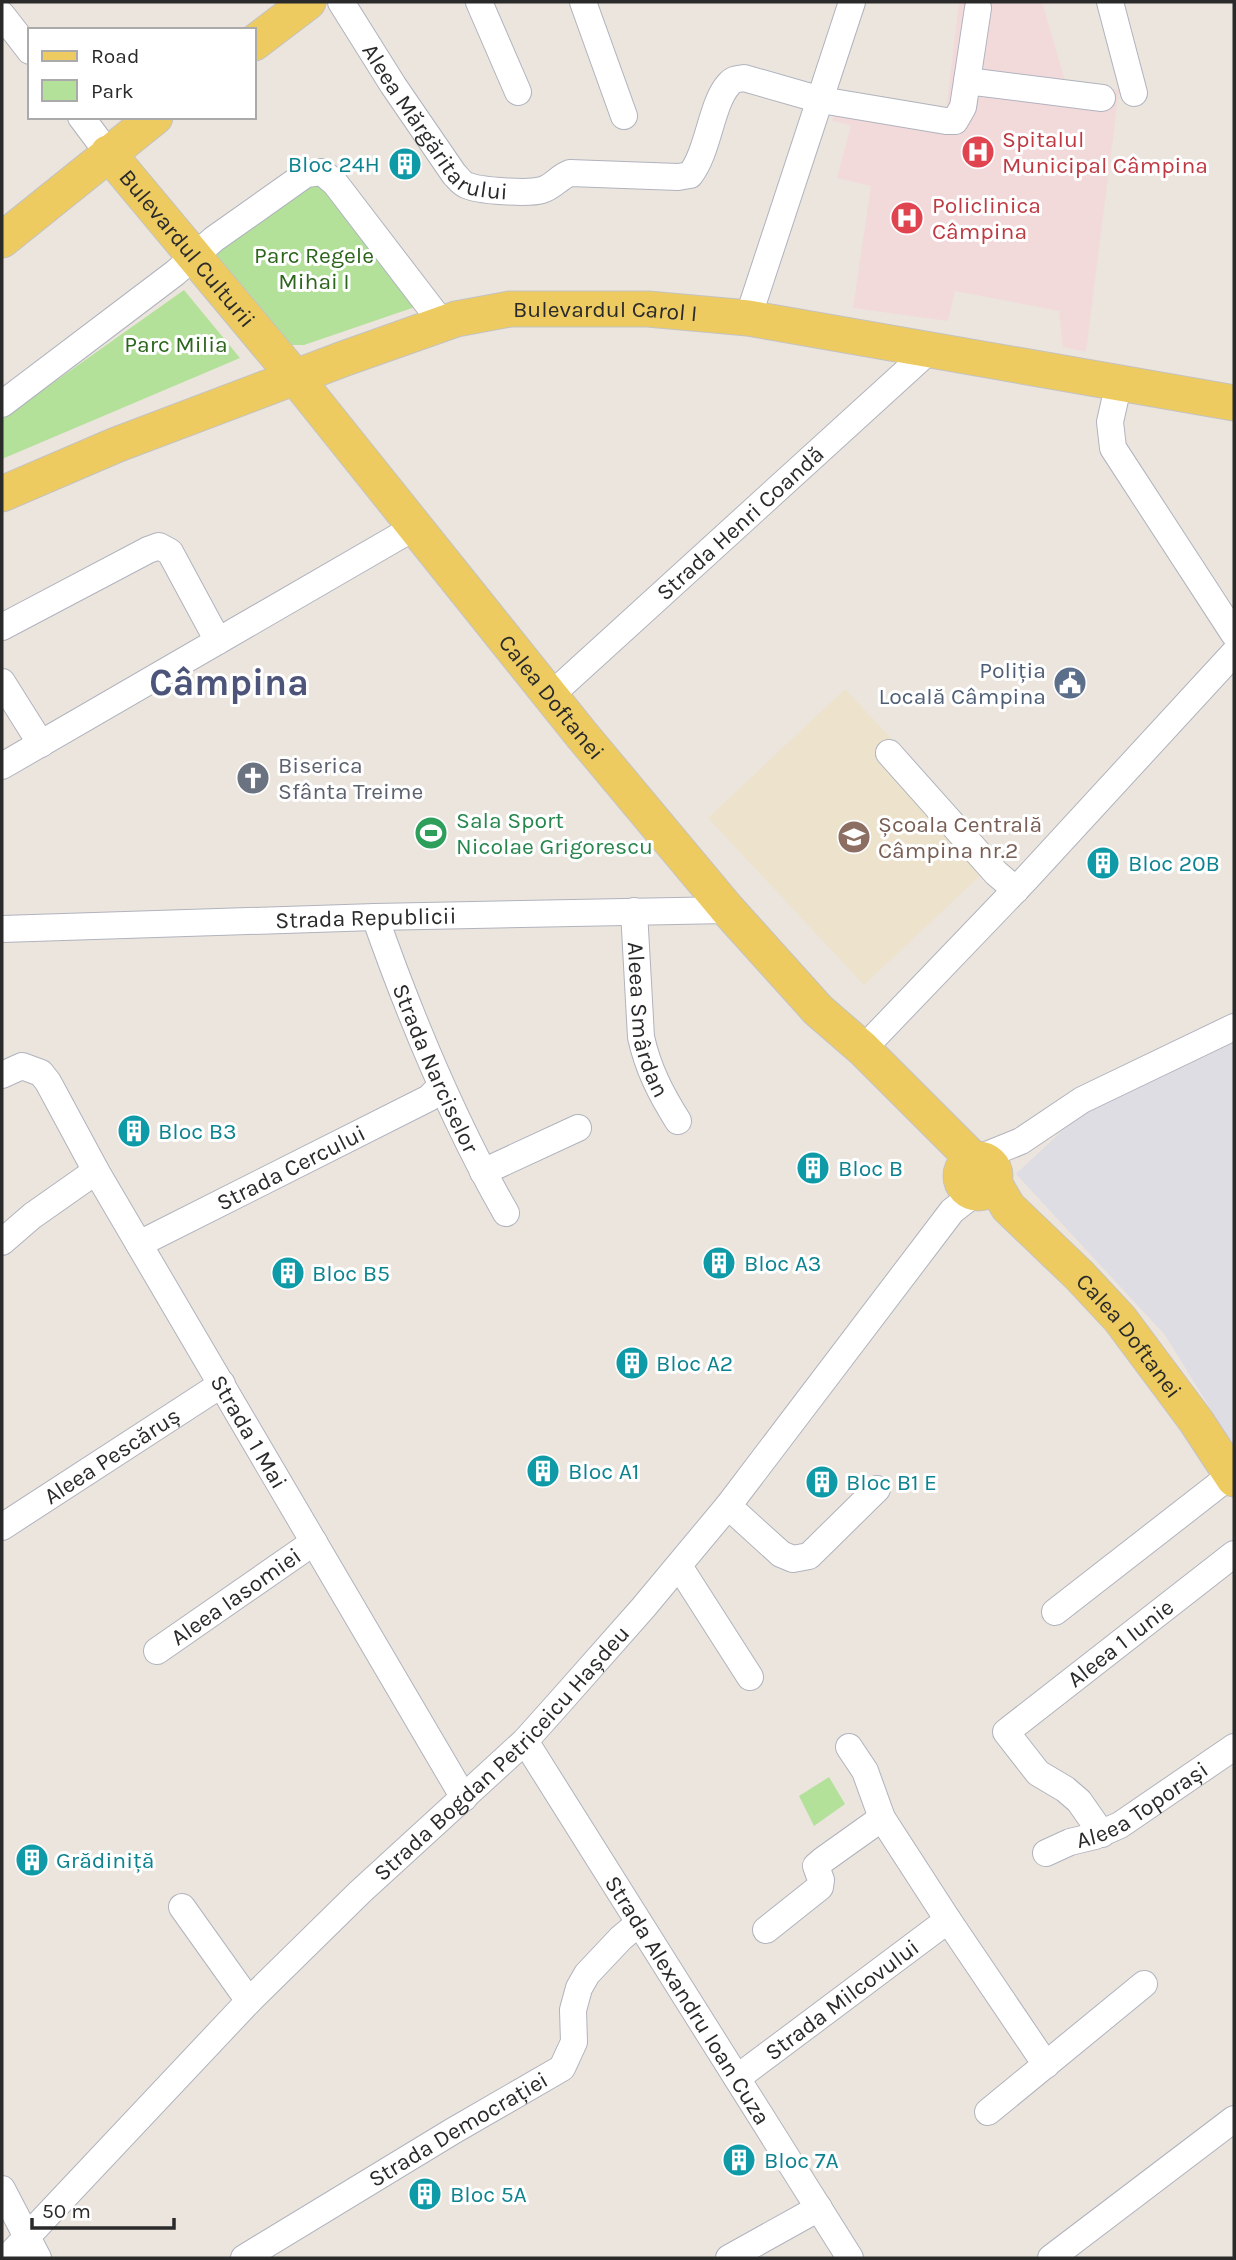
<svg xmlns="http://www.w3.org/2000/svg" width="1236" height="2260" font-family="Karla,sans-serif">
<rect width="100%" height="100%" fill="#ece5dd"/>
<path fill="#dfdde4" d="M 1234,1036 L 1234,1447 L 1165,1335 L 1016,1174 L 1079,1115 Z"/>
<path fill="#ede2cc" d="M 845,689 L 1001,856 L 864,985 L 708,818 Z"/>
<path fill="#f2dadb" d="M 959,2 L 1042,2 L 1066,84 L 1119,90 L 1086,352 L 1063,347 L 1059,311 L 955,291 L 948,321 L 853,308 L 871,186 L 837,178 L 851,125 L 832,121 L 840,96 L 946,112 Z"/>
<path fill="#b3e19a" d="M 322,172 L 415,307 L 304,345 L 292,345 L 283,341 L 208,243 Z
M 184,290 L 240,358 L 2,459 L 2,419 Z
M 829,1777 L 845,1804 L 814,1826 L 799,1796 Z"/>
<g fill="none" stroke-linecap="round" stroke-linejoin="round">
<defs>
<g id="minor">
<path id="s1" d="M 341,2 L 393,85 L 454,174 C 458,178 461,183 466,185 C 478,191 529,194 542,190 C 553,187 559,177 570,173 L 678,177 L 690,175 C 709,151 711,103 729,84 C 733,79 737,79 744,78 L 821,100 L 946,121 L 955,121 L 963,107 L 967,81 L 1102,98"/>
<path d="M 479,2 L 518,92"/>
<path d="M 583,2 L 624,116"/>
<path d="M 1110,2 L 1134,93"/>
<path d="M 2,15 L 30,51"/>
<path d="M 967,81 L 978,8"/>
<path d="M 81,117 L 108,153"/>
<path d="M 748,318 L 852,2"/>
<path d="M 1119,382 L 1110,422 L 1113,448 L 1234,634"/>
<path d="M 2,404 L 175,273 L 214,239 L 306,174 L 322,172 L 335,183 L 443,324"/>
<path d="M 2,627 L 148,550 L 159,546 L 170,552 L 218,641"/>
<path d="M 2,682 L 41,744"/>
<path id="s2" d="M 550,696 L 931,349"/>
<path d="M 889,753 L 996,873 L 1016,890"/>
<path d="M 2,766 L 415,527"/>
<path id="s3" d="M 634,911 L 641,1037 C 648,1069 661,1094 678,1121"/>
<path id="s4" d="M 375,917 C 411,1019 452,1119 506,1213"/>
<path id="s5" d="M 2,929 L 375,917 L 728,910"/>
<path d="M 863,1049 L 1026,879 L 1234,653"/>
<path id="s6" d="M 2,1075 L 22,1066 L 41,1073 L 48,1082 L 96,1171 L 464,1798"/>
<path d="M 979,1158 L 1021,1141 L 1082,1100 L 1234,1027"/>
<path d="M 483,1172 L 578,1128"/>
<path d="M 2,1242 L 32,1216 L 96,1171"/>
<path id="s7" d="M 139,1244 L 429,1098 L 440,1087"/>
<path d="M 728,1506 L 781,1554 L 793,1559 L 809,1556 L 877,1489"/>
<path id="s8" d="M 2,1527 L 222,1384"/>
<path d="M 679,1566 L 750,1677"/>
<path d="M 1055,1612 L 1231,1475"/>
<path id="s9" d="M 157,1651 L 314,1542"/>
<path id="s10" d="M 525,1741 L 850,2258"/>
<path d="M 849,1747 L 865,1771 L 882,1818 L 948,1920"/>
<path id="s11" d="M 1102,1834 L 1079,1801 L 1065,1789 L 1038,1773 L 1006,1732 L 1234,1554"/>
<path id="s12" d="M 1046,1853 L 1070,1842 L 1095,1836 L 1120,1825 L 1234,1747"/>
<path d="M 182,1907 L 249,2001"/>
<path d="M 766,1930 L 820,1887 L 821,1880 L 816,1866 L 823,1860 L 882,1818"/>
<path id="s13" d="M 737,2078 L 948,1920 L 1046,2065"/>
<path d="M 988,2112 L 1144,1984"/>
<path d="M 2,2189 L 38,2258"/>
<path id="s14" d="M 7,2258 L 249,2001 L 360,1892 L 525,1741 L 559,1703 L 643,1608 L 728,1506 L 952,1211 L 975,1193"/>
<path id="s15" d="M 244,2258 L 453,2131 L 562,2068 L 574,2042 L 573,2010 L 579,1988 L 587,1974 L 621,1938 L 639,1923"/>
<path d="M 729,2258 L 819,2208"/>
<path d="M 1051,2258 L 1234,2119"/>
</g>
<g id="major">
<path d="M 254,43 L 308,2"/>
<path id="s16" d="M 108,153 L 295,377 L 581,734 L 728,910 L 818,1010 L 863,1049 L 973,1159"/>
<path d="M 2,240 L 155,117"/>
<path id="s17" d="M 2,494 L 116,445 L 343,359 L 456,319 L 510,309 L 648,309 L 748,318 L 1234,403"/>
<circle cx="978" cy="1176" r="17"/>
<path id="s18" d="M 994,1183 L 1008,1207 L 1079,1275 L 1120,1319 L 1196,1421 L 1234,1479"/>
</g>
</defs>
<use href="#minor" stroke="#b0b3be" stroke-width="28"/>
<use href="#major" stroke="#c3c3c3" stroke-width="37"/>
<use href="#minor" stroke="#fff" stroke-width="26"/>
<use href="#major" stroke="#edcb61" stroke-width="35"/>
</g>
<defs>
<symbol id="hospital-disc" viewBox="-11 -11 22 22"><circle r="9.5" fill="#e0444e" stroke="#fff"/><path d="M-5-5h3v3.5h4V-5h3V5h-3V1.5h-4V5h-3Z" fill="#fff"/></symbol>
<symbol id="building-disc" viewBox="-11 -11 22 22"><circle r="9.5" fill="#0f9aa8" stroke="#fff"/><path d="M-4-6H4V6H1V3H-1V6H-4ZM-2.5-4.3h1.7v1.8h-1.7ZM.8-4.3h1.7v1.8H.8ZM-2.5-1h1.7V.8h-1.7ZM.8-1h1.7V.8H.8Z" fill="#fff"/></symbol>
<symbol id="civic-disc" viewBox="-11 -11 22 22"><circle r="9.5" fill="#5c6f8a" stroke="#fff"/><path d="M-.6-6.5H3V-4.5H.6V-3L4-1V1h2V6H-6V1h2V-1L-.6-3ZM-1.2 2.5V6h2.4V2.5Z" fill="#fff"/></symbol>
<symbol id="church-disc" viewBox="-11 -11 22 22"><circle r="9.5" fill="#6b7280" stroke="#fff"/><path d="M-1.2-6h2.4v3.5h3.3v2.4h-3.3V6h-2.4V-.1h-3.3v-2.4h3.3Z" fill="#fff"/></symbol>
<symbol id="stadium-disc" viewBox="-11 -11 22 22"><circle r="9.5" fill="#2e9e5b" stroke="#fff"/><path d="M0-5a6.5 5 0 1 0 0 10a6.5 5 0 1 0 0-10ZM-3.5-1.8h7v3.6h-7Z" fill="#fff"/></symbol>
<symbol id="school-disc" viewBox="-11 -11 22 22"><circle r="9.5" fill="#8d6e63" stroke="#fff"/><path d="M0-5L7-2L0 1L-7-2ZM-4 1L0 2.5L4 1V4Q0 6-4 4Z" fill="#fff"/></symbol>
</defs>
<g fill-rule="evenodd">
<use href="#hospital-disc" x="959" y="133" width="38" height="38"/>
<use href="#building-disc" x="386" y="145" width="38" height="38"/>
<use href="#hospital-disc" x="888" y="199" width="38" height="38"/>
<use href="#civic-disc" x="1051" y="664" width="38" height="38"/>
<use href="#church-disc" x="234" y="759" width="38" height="38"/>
<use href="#stadium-disc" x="412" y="814" width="38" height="38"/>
<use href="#school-disc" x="835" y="818" width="38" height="38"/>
<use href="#building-disc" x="1084" y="844" width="38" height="38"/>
<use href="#building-disc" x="115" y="1112" width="38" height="38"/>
<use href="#building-disc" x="794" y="1149" width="38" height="38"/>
<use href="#building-disc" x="700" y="1244" width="38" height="38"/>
<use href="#building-disc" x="269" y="1254" width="38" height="38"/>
<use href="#building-disc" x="613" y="1344" width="38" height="38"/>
<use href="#building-disc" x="524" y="1452" width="38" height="38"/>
<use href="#building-disc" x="803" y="1463" width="38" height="38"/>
<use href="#building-disc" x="13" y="1841" width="38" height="38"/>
<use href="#building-disc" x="720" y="2141" width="38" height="38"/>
<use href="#building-disc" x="406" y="2175" width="38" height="38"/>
</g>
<g text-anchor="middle" stroke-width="6" stroke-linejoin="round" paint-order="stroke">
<g font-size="23" fill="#2a2a2a" stroke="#fff">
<text dy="8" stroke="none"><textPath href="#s1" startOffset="158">Aleea Mărgăritarului</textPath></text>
<text dy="8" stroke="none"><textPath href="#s16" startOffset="124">Bulevardul Culturii</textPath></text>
<text dy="8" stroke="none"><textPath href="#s17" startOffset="637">Bulevardul Carol I</textPath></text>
<text dy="8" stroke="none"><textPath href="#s2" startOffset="257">Strada Henri Coandă</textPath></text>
<text dy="8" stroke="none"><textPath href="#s16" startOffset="702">Calea Doftanei</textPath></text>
<text dy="8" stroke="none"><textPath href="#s5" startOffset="364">Strada Republicii</textPath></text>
<text dy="8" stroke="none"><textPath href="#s3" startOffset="110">Aleea Smârdan</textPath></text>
<text dy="8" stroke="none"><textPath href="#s4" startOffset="163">Strada Narciselor</textPath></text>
<text dy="8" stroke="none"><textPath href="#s7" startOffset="170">Strada Cercului</textPath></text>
<text dy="8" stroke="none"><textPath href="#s18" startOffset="205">Calea Doftanei</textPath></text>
<text dy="8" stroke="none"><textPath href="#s6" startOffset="457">Strada 1 Mai</textPath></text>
<text dy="8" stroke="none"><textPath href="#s8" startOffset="131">Aleea Pescăruș</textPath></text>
<text dy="8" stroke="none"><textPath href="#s9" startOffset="96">Aleea Iasomiei</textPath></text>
<text dy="8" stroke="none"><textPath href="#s11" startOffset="287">Aleea 1 Iunie</textPath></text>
<text dy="8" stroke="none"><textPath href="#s14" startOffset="707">Strada Bogdan Petriceicu Hașdeu</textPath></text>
<text dy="8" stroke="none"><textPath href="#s12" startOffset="108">Aleea Toporași</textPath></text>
<text dy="8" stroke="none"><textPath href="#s13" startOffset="131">Strada Milcovului</textPath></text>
<text dy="8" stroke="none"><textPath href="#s10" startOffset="306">Strada Alexandru Ioan Cuza</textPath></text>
<text dy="8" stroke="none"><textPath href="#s15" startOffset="250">Strada Democrației</textPath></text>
</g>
<g font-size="23" fill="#be3a42" stroke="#fff" text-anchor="start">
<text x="1002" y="147">Spitalul<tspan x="1002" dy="26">Municipal Câmpina</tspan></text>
<text x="932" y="213">Policlinica<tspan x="932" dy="26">Câmpina</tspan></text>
</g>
<g font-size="23" fill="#0d838f" stroke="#fff" text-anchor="start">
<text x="380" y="172" text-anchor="end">Bloc 24H</text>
<text x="1128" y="871">Bloc 20B</text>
<text x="158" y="1139">Bloc B3</text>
<text x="838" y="1176">Bloc B</text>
<text x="744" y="1271">Bloc A3</text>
<text x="312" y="1281">Bloc B5</text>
<text x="656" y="1371">Bloc A2</text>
<text x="568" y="1479">Bloc A1</text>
<text x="846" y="1490">Bloc B1 E</text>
<text x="56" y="1868">Grădiniță</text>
<text x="764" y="2168">Bloc 7A</text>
<text x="450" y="2202">Bloc 5A</text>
</g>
<g font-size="23" fill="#2c651c" stroke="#fff">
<text x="314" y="263">Parc Regele<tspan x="314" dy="26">Mihai I</tspan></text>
<text x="176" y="352">Parc Milia</text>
</g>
<g font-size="23" fill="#4e5e75" stroke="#fff" text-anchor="end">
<text x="1046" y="678">Poliția<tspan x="1046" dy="26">Locală Câmpina</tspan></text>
</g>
<g font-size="23" fill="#5b616d" stroke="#fff" text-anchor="start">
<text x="278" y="773">Biserica<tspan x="278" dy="26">Sfânta Treime</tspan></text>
</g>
<g font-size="23" fill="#27864d" stroke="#fff" text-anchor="start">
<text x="456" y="828">Sala Sport<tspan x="456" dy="26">Nicolae Grigorescu</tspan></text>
</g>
<g font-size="23" fill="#785e54" stroke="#fff" text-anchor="start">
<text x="878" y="832">Școala Centrală<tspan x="878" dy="26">Câmpina nr.2</tspan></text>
</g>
<g font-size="37" font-weight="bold" fill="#4c547a" stroke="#fff">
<text x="229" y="695">Câmpina</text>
</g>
</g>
<rect width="1236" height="2260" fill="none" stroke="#2a2a2a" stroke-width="7"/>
<rect x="28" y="28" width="228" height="91" fill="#ffffff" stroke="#aaaaaa" stroke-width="2"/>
<rect x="42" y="51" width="35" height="10" fill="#edcb61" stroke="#aaaaaa" stroke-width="2"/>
<text x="91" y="63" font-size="21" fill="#2a2a2a">Road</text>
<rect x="42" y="80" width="35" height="21" fill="#b3e19a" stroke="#aaaaaa" stroke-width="2"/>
<text x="91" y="98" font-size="21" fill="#2a2a2a">Park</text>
<path d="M32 2218v10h142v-10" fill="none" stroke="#2a2a2a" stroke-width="3.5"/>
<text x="42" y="2218" font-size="21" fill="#2a2a2a" stroke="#ffffff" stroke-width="5" paint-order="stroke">50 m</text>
</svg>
